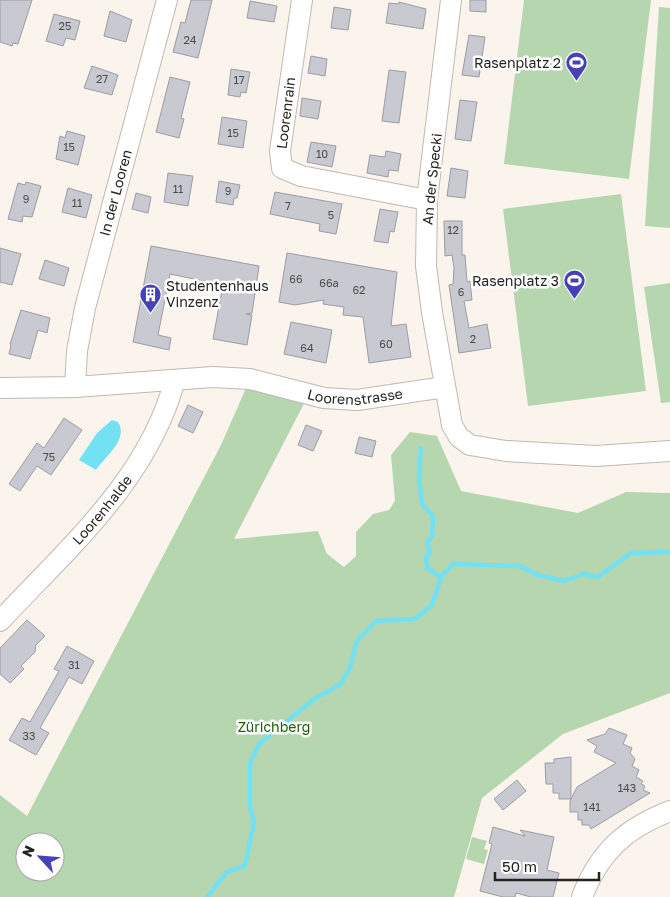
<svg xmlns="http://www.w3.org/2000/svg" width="670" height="897" font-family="'Golos Text',sans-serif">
<rect width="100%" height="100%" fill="#fbf4ed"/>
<path fill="#b6d6af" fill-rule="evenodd" d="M 524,0 L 651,0 L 629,179 L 504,164 Z
M 659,7 L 670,8 L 670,228 L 645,226 Z
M 621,194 L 646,391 L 528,406 L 503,209 Z
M 670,283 L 670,402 L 661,403 L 644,287 Z
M 250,379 L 309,394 L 234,539 L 318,531 L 327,554 L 344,567 L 356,556 L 356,532 L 373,514 L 389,510 L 395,501 L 391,455 L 410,432 L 437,436 L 461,491 L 578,513 L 626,492 L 670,493 L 670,693 L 563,734 L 482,798 L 454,897 L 0,897 L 0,795 L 27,816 L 221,445 ZM 25,842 L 55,842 L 55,872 L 25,872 Z
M 472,837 L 487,841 L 484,849 L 488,850 L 484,864 L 466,859 Z"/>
<path fill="#72e1f4" d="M 112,420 L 118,422 C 129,440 105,456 96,470 L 79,460 L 97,433 Z"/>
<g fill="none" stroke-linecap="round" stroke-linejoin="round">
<path stroke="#72e1f4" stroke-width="4.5" d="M 421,448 L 419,478 L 422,504 L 433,516 L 432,536 L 427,543 L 430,553 L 426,556 L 427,568 L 441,577
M 207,897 L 227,872 L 245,866 L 254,822 L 250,807 L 250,763 L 259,744 L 314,699 L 341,684 L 350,667 L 357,641 L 376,621 L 414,619 L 419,616 L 432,605 L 441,577 L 453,564 L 519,566 L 538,575 L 564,581 L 583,574 L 598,577 L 631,553 L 670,552"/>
</g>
<path fill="#c9c9d2" stroke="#9c9ca5" d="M 0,0 L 32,0 L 18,44 L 13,43 L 12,46 L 0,42 Z
M 191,0 L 212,0 L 198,58 L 173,52 L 181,22 L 185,23 Z
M 470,0 L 486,0 L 486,12 L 470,11 Z
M 250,1 L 277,6 L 274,22 L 247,18 Z
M 399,2 L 426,9 L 423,29 L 386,23 L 389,3 L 399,4 Z
M 334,7 L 351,10 L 348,30 L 331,28 Z
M 110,11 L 132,20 L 126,42 L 104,36 Z
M 54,14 L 80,21 L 75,40 L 66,38 L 63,46 L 46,41 Z
M 469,35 L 485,37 L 479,77 L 462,75 Z
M 311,56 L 327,59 L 325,76 L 308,73 Z
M 92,66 L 118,75 L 112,95 L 84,88 Z
M 231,69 L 250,72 L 246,93 L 241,92 L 240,97 L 228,95 Z
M 389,70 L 406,72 L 399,123 L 382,121 Z
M 170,77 L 190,82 L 181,118 L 184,119 L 179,138 L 156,132 Z
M 302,98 L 321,101 L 318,119 L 300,116 Z
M 460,100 L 477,102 L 471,141 L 455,139 Z
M 222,117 L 247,121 L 243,148 L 218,144 Z
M 67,131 L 85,136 L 78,165 L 56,159 L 60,136 L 65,138 Z
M 311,142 L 336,146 L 332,167 L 307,162 Z
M 386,151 L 401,154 L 398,171 L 389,170 L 388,177 L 367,173 L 370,155 L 385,157 Z
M 451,168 L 468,171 L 465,198 L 447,196 Z
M 168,173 L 193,176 L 188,206 L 164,202 Z
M 219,181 L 240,185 L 237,198 L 234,198 L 233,205 L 216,202 Z
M 26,182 L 41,186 L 32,217 L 23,216 L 22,222 L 8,219 L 18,183 L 25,185 Z
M 68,188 L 92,195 L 86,218 L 62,212 Z
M 275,192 L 342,204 L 336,234 L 319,231 L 320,224 L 270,214 Z
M 136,193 L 151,197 L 148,213 L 132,209 Z
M 380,209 L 398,212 L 394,232 L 390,231 L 388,243 L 374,241 Z
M 444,221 L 462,221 L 462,255 L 465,255 L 467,282 L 470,281 L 472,300 L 464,301 L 469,328 L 487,324 L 491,348 L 459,353 L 449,285 L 453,284 L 454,268 L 452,255 L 445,256 Z
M 151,246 L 259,266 L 252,313 L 246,314 L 252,315 L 247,345 L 213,339 L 223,285 L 170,274 L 158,335 L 171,338 L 169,350 L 133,342 Z
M 0,248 L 21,254 L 12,285 L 0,282 Z
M 287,253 L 397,272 L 391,326 L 406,324 L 411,357 L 369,363 L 363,317 L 343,315 L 344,307 L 323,304 L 324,300 L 295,305 L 279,302 Z
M 45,260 L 69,268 L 64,286 L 39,279 Z
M 21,310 L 50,318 L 47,333 L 38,330 L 30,359 L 9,354 L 11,345 L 10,344 Z
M 291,322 L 332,330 L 326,363 L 284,354 Z
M 188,405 L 203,412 L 193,433 L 178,426 Z
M 64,418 L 82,430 L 51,475 L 37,466 L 20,491 L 9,484 L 37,443 L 44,448 Z
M 306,425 L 322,431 L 313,451 L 298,445 Z
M 359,437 L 376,441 L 372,457 L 355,453 Z
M 27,620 L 45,636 L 36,645 L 35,652 L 21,666 L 24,669 L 10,683 L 0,674 L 0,648 Z
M 67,646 L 94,661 L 82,684 L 69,677 L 40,728 L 49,733 L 36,755 L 9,740 L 22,718 L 30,722 L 59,671 L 54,669 Z
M 609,728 L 627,735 L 623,744 L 632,748 L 630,753 L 635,759 L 632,766 L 639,770 L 636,777 L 643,781 L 641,784 L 645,786 L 643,790 L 650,793 L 591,829 L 589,825 L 582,825 L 582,820 L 578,820 L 578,812 L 570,812 L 570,801 L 577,787 L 616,763 L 594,752 L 597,746 L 587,740 L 605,734 Z
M 571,757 L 571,799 L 559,799 L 559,793 L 553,793 L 553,784 L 546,784 L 545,763 L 554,763 L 554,759 Z
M 517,780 L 526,791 L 503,810 L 494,799 Z
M 493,827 L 525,836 L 520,830 L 554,837 L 547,870 L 559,873 L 553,897 L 531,897 L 516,893 L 515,897 L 503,897 L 480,891 L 492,844 L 489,843 Z"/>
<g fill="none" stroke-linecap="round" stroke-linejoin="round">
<defs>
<g id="minor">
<path d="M 302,0 L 280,151 L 282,168 L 301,176 L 427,200"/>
<path d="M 451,0 L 427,200 L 426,266 L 432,312 L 452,425 L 459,437 L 470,445 L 506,451 L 596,456 L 670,451"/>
<path id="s1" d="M 75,387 L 77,351 L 85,308 L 167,0"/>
<path id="s2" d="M 0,388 L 75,387 L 213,377 L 250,379 L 324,398 L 357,400 L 445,387"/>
<path id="s3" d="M 0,621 C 68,548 148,480 175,380"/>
<path d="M 582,897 C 599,852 626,828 670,811"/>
</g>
</defs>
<use href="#minor" stroke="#bfb9b2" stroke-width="22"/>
<use href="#minor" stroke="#fff" stroke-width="20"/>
</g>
<defs>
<symbol id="stadium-pin" viewBox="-11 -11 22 30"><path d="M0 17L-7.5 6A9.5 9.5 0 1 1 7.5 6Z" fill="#4741b7" stroke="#fff"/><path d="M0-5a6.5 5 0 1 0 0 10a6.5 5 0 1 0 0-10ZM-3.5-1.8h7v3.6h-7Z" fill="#fff"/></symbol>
<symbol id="building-pin" viewBox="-11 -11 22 30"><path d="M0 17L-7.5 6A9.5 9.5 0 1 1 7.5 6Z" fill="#4741b7" stroke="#fff"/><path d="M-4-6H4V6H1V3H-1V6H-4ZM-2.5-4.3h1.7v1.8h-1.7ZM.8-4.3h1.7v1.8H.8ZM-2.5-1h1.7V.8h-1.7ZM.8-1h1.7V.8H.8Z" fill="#fff"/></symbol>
</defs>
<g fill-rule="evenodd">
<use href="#stadium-pin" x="564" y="50" width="25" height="34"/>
<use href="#stadium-pin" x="562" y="268" width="25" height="34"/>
<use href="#building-pin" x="138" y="282" width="25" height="34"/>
</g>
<g text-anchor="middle" stroke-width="5" stroke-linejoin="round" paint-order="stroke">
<g font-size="11" fill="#4e4c4c">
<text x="65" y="30">25</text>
<text x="190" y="44">24</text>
<text x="102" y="83">27</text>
<text x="239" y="84">17</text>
<text x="233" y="137">15</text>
<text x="69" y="151">15</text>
<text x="322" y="158">10</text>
<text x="178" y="193">11</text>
<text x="228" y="195">9</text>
<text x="26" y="203">9</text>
<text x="77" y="207">11</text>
<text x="288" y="210">7</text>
<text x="331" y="219">5</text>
<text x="453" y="234">12</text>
<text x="296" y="283">66</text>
<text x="329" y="287">66a</text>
<text x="359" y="294">62</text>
<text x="461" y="296">6</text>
<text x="473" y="343">2</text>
<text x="386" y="348">60</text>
<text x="307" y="352">64</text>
<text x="49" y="461">75</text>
<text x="74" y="669">31</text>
<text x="29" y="740">33</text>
<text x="627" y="792">143</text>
<text x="592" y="811">141</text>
</g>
<g font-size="14" fill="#252320" stroke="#fff" text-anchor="end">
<text x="561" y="68">Rasenplatz 2</text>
<text x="559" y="286">Rasenplatz 3</text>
<text x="166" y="291" text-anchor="start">Studentenhaus<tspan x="166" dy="16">Vinzenz</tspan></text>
</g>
<g font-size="14" fill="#252320" stroke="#fff">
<text transform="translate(286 113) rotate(-83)" y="5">Loorenrain</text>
<text transform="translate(432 179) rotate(-84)" y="5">An der Specki</text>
<text dy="5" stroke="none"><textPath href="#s1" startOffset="199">In der Looren</textPath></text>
<text dy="5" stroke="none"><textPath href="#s2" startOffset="358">Loorenstrasse</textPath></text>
<text dy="5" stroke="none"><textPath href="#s3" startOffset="151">Loorenhalde</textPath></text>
</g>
<g font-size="14" fill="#1a6007" stroke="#fff">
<text x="274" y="732">Zürichberg</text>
</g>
</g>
<g transform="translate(40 857) rotate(296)"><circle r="24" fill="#ffffff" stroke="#a8a7a6"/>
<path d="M0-4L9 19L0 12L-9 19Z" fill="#4741b7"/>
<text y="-8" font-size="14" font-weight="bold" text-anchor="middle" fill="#252320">N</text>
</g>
<path d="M495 872v8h104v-8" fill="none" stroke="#252320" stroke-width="2.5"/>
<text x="502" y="872" font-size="15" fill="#252320" stroke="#ffffff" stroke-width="4" paint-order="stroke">50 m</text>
</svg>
